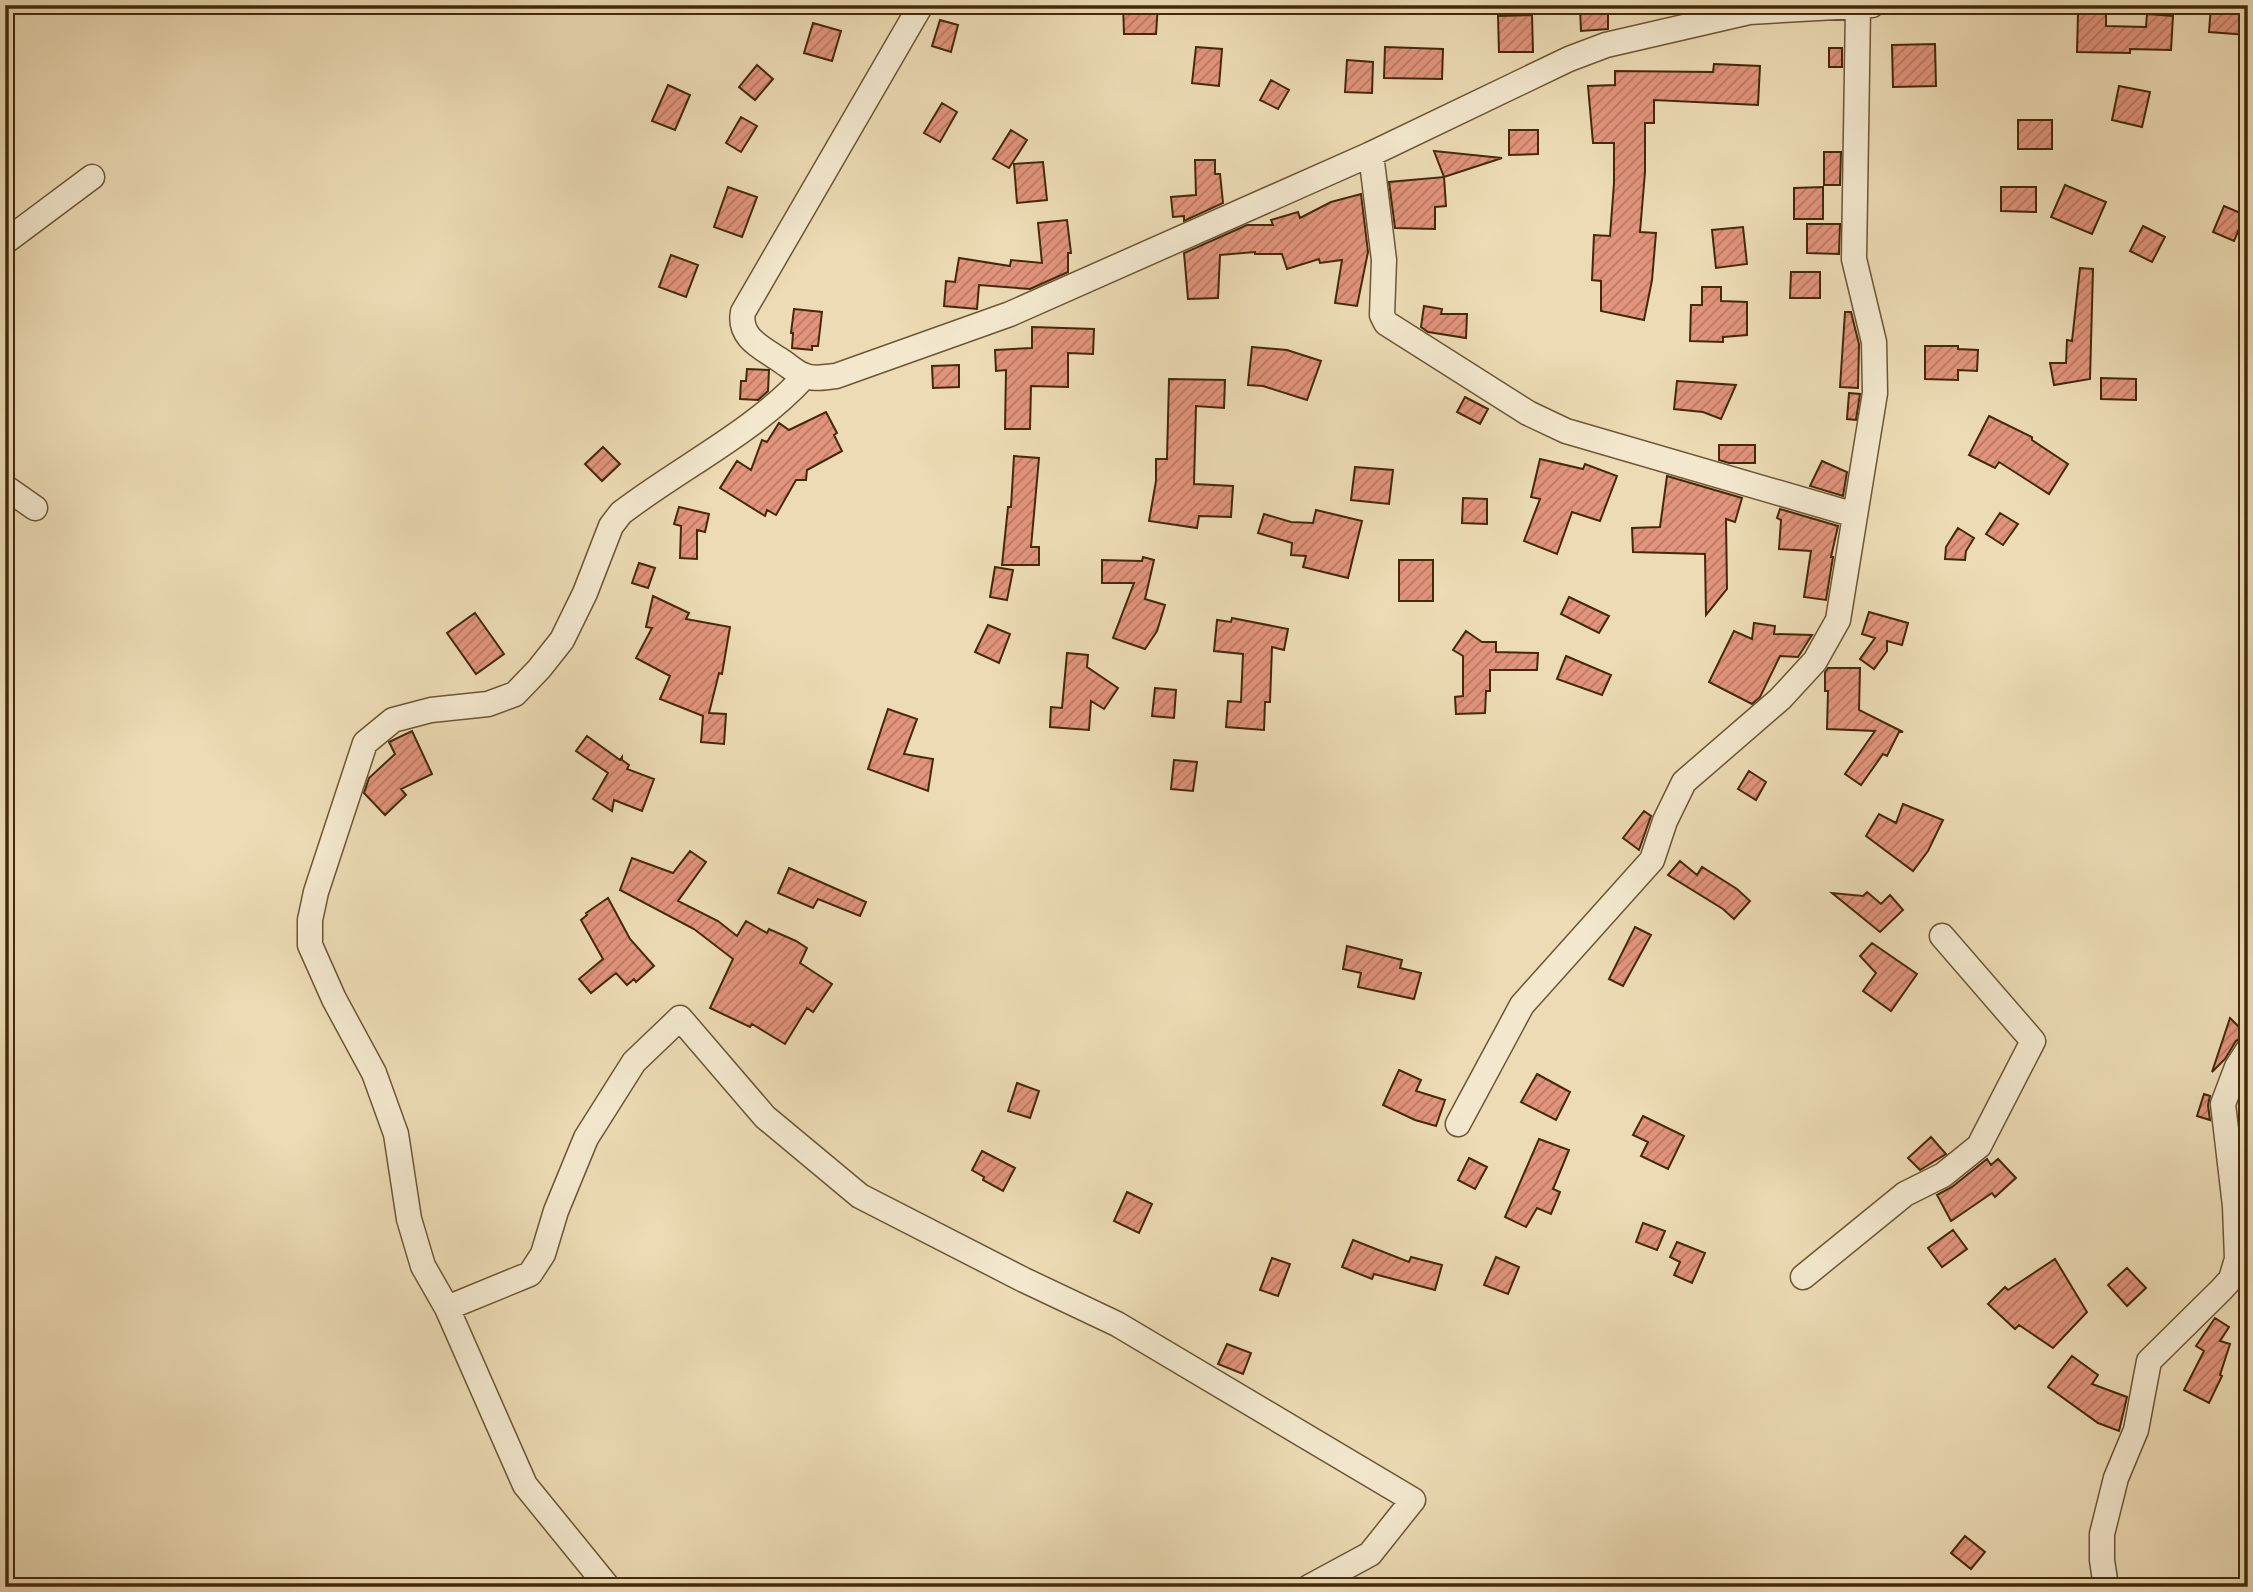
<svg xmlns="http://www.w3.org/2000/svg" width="2253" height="1592" font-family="'IM FELL Double Pica',serif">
<defs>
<pattern id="building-hatch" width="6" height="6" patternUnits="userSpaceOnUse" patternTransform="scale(1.75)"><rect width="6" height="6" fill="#e2947c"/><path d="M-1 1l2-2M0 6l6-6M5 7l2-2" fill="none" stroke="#b97964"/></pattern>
</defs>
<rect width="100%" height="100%" fill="#ecdbb4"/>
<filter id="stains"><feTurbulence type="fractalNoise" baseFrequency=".00286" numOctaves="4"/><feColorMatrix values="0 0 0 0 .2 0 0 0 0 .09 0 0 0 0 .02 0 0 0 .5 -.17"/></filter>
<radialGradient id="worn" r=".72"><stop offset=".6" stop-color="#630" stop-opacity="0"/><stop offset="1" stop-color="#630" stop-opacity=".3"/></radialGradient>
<path fill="url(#building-hatch)" stroke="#43290a" stroke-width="2" d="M 1123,5 L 1158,5 L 1156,34 L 1124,34 Z
M 2211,5 L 2248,8 L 2248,35 L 2209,32 Z
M 1608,7 L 1608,29 L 1581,31 L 1580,8 Z
M 2078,14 L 2106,14 L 2106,26 L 2146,27 L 2147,14 L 2173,16 L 2171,50 L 2130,49 L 2130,53 L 2077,52 Z
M 1532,15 L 1533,52 L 1499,52 L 1498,16 Z
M 940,20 L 958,25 L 951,52 L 932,46 Z
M 813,23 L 841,31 L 832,61 L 804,53 Z
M 1935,44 L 1936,86 L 1893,87 L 1892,45 Z
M 1196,47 L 1222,49 L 1219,86 L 1192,83 Z
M 1385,47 L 1443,49 L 1442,79 L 1384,78 Z
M 1829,48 L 1842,48 L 1842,67 L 1829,67 Z
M 1347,60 L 1373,62 L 1372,93 L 1345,92 Z
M 1714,64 L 1760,66 L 1758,105 L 1654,100 L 1654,123 L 1645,123 L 1645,172 L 1640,232 L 1656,233 L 1652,280 L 1644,320 L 1601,311 L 1601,281 L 1592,280 L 1594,235 L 1610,236 L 1614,183 L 1614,143 L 1593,143 L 1588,86 L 1615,85 L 1615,71 L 1713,72 Z
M 757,65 L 773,79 L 755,100 L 739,87 Z
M 1271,80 L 1289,90 L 1278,109 L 1260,100 Z
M 668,85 L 690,95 L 675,130 L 652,121 Z
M 2119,86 L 2150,92 L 2142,127 L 2112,120 Z
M 942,103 L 957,112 L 940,142 L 924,133 Z
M 741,117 L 757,126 L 741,152 L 726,143 Z
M 2018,120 L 2052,120 L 2052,149 L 2018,149 Z
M 1011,130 L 1027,140 L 1009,168 L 993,159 Z
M 1509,130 L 1538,130 L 1538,154 L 1509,155 Z
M 1434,151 L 1502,158 L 1444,177 Z
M 1824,152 L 1841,152 L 1840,185 L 1824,185 Z
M 1195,160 L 1215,160 L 1215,174 L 1220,174 L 1223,203 L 1184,221 L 1184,216 L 1173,217 L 1171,197 L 1196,195 Z
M 1043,162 L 1047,200 L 1017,203 L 1014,164 Z
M 1444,177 L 1446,206 L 1435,207 L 1435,229 L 1395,228 L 1389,182 Z
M 2065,185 L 2106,202 L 2092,234 L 2051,217 Z
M 728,187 L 757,197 L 742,237 L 714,227 Z
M 1823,187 L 1823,219 L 1794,219 L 1794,188 Z
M 2001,187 L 2036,187 L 2036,212 L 2001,211 Z
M 1361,194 L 1368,252 L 1357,306 L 1335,303 L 1342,260 L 1320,263 L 1319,259 L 1287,269 L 1282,254 L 1255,254 L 1255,252 L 1220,255 L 1218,298 L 1188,299 L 1184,253 L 1247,225 L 1273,225 L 1271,220 L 1298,212 L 1300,218 L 1331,202 Z
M 2224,206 L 2245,215 L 2234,241 L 2213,232 Z
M 1067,220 L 1071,253 L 1068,253 L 1068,272 L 1030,289 L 979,285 L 977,309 L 944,306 L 946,281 L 955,282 L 959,258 L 1010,266 L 1011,260 L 1042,263 L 1038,223 Z
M 1807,224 L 1840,224 L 1839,254 L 1807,253 Z
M 2143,226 L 2165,237 L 2152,262 L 2130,251 Z
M 1743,227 L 1747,264 L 1716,268 L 1712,230 Z
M 671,255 L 698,265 L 686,297 L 659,287 Z
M 2080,268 L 2093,269 L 2090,379 L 2054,385 L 2050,363 L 2066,363 L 2067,340 L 2072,341 Z
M 1791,272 L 1820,272 L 1820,298 L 1790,298 Z
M 1702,287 L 1721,287 L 1721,301 L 1747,302 L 1747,335 L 1723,337 L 1723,342 L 1690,341 L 1691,305 L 1702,305 Z
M 1424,306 L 1442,309 L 1441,314 L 1467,314 L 1466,338 L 1428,332 L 1421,327 Z
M 794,309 L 822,312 L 818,346 L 812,346 L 812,350 L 792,348 L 793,333 L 791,333 Z
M 1845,312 L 1851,312 L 1859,344 L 1858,388 L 1840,387 Z
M 1032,327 L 1094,329 L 1093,354 L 1068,353 L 1068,387 L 1031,386 L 1030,429 L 1005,429 L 1006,370 L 996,371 L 995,350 L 1032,348 Z
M 1925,346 L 1958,346 L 1958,349 L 1978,350 L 1977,371 L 1958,370 L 1958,380 L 1925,379 Z
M 1252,347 L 1287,350 L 1321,361 L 1307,400 L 1263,386 L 1248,385 Z
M 959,365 L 959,387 L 933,388 L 932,366 Z
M 747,369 L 769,370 L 768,391 L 758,400 L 740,399 L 741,381 L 746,381 Z
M 2101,378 L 2136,379 L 2136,400 L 2101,399 Z
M 1169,379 L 1225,380 L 1224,408 L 1196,406 L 1194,484 L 1233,486 L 1231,517 L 1199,516 L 1197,528 L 1149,521 L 1156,481 L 1156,459 L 1167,459 Z
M 1677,381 L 1736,385 L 1721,419 L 1703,412 L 1674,409 Z
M 1849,393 L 1860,394 L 1856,420 L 1847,419 Z
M 1465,397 L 1488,409 L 1480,424 L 1457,412 Z
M 826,412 L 837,433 L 834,435 L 842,451 L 807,470 L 806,480 L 796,480 L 776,515 L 767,510 L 765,516 L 720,488 L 737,461 L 751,470 L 762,440 L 767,442 L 779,423 L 789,430 Z
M 1989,416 L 2032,437 L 2032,440 L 2068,464 L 2049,494 L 1999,462 L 1995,468 L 1969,455 Z
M 1719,445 L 1755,445 L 1755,463 L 1729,463 L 1719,460 Z
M 603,447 L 620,464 L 602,481 L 585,464 Z
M 1014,456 L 1039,458 L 1031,547 L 1039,547 L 1039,565 L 1002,565 L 1008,507 L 1011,507 Z
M 1540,459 L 1583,469 L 1585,464 L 1617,476 L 1600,521 L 1572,512 L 1557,554 L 1524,541 L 1540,499 L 1531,497 Z
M 1822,461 L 1847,472 L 1843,496 L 1810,486 Z
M 1355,467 L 1393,470 L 1389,504 L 1351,500 Z
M 1667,476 L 1742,498 L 1735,522 L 1726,519 L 1727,589 L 1706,615 L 1705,554 L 1633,552 L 1632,528 L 1660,527 Z
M 1463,498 L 1487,499 L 1487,524 L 1462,523 Z
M 679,507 L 709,514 L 705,532 L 697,530 L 697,559 L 680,558 L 681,526 L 674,524 Z
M 1780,509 L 1838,526 L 1831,557 L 1833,557 L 1826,600 L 1804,597 L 1811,551 L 1779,549 L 1781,520 L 1777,518 Z
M 1316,510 L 1362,521 L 1348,578 L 1303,567 L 1306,556 L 1291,555 L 1292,543 L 1258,533 L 1264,514 L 1291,522 L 1313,523 Z
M 2000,513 L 2018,524 L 2003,545 L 1986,534 Z
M 1958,528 L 1974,538 L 1966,551 L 1965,560 L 1945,559 L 1946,547 Z
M 1143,557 L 1154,560 L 1145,599 L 1165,605 L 1157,631 L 1145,649 L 1113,638 L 1134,583 L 1102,583 L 1102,560 L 1142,561 Z
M 1399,560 L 1433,560 L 1433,601 L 1399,601 Z
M 639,563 L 655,568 L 648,588 L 632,583 Z
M 995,567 L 1013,570 L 1007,600 L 990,597 Z
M 653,596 L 689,613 L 686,619 L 730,627 L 722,674 L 719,673 L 709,713 L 726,714 L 724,744 L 701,742 L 703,716 L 660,699 L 670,676 L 636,658 L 652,628 L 646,627 Z
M 1569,597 L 1609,616 L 1599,633 L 1561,614 Z
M 1869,612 L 1908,623 L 1902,645 L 1887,641 L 1887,651 L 1874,669 L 1860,659 L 1875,638 L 1862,634 Z
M 475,613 L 504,654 L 476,674 L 447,633 Z
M 1232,618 L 1288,629 L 1284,650 L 1272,647 L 1270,702 L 1265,702 L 1264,730 L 1226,727 L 1228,701 L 1241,702 L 1243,654 L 1214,651 L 1217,620 L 1231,622 Z
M 1754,623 L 1775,626 L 1774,634 L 1812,635 L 1798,657 L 1780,656 L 1760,697 L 1752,704 L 1709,682 L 1734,631 L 1752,639 Z
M 988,625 L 1010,634 L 999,663 L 975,652 Z
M 1466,631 L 1482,642 L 1496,642 L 1496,652 L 1538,653 L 1537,670 L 1490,670 L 1490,691 L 1486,691 L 1485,713 L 1456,714 L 1455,697 L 1463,696 L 1463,656 L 1453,650 Z
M 1067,653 L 1088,655 L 1087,667 L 1118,688 L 1104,709 L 1091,701 L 1089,730 L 1050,727 L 1051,707 L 1062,708 Z
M 1566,656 L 1611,675 L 1602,695 L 1557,679 Z
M 1828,668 L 1860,668 L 1859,710 L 1903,732 L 1899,732 L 1887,756 L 1883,754 L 1861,785 L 1845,774 L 1875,731 L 1827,729 L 1828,691 L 1825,691 L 1825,672 Z
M 1155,688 L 1176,690 L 1174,718 L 1152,716 Z
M 888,709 L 917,719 L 904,754 L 933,759 L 928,791 L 868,769 Z
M 412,731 L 432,774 L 401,789 L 406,795 L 385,815 L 364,793 L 369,778 L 395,754 L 389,742 Z
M 587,736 L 620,760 L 622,757 L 622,760 L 629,765 L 627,769 L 654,779 L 642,811 L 614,800 L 612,811 L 593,799 L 608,773 L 576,751 Z
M 1174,760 L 1197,762 L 1193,791 L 1171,789 Z
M 1749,771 L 1766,782 L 1756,800 L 1738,789 Z
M 1903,804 L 1943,820 L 1928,851 L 1913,871 L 1866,836 L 1879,814 L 1896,823 Z
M 1644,811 L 1651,816 L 1639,850 L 1623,838 Z
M 690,851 L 706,862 L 678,901 L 718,921 L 737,936 L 746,921 L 767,933 L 769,929 L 796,941 L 807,948 L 800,963 L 832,984 L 813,1012 L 807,1008 L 785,1044 L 752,1024 L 750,1027 L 710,1008 L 733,959 L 694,929 L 620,890 L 632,858 L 673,873 Z
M 1680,861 L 1697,875 L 1702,867 L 1737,889 L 1750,901 L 1734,919 L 1723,909 L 1668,875 Z
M 789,868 L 866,902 L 860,916 L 818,899 L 813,908 L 778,893 Z
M 1867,892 L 1881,904 L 1890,895 L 1903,910 L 1880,932 L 1832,893 L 1863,896 Z
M 608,898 L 630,939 L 654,966 L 636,982 L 634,979 L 627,985 L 616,973 L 591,993 L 579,979 L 603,959 L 581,920 L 587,915 L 586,913 Z
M 1635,927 L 1651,935 L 1623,986 L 1609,979 Z
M 1872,943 L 1917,974 L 1891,1011 L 1863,991 L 1876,973 L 1860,956 Z
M 1347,946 L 1402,960 L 1400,968 L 1421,973 L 1414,999 L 1358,987 L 1361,973 L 1343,969 Z
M 2230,1018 L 2247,1035 L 2236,1041 L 2225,1059 L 2212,1072 Z
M 1399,1070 L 1421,1080 L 1416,1091 L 1445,1100 L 1436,1126 L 1415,1120 L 1383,1105 Z
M 1537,1074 L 1570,1092 L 1556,1120 L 1521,1102 Z
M 1017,1083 L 1039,1091 L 1030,1118 L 1008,1111 Z
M 2204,1094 L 2210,1096 L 2208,1105 L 2210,1120 L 2197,1116 Z
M 1643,1116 L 1684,1136 L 1668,1169 L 1641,1156 L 1648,1142 L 1633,1135 Z
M 1931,1137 L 1946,1154 L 1920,1170 L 1908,1158 Z
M 1539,1139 L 1569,1150 L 1553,1189 L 1560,1192 L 1551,1214 L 1537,1208 L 1526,1227 L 1505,1217 Z
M 982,1151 L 1015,1168 L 1003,1191 L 983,1180 L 984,1177 L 972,1170 Z
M 1469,1158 L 1487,1167 L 1475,1189 L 1458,1180 Z
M 1987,1159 L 1991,1165 L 1998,1159 L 2016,1178 L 1995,1197 L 1992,1193 L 1951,1221 L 1937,1195 L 1952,1187 Z
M 1127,1192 L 1152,1204 L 1139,1233 L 1114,1221 Z
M 1643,1223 L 1665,1231 L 1657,1250 L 1636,1242 Z
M 1953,1230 L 1967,1249 L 1942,1267 L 1928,1248 Z
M 1353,1240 L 1409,1262 L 1411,1257 L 1442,1265 L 1435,1290 L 1374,1274 L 1372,1279 L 1342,1267 Z
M 1677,1242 L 1705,1253 L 1692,1283 L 1674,1275 L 1680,1262 L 1670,1257 Z
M 1496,1257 L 1519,1267 L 1508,1294 L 1484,1285 Z
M 1272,1258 L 1290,1264 L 1278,1296 L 1260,1290 Z
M 2055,1259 L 2087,1312 L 2053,1348 L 2019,1325 L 2015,1329 L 1988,1304 L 2005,1287 L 2008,1290 Z
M 2127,1268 L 2146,1288 L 2127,1306 L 2108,1285 Z
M 2215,1318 L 2229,1327 L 2220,1341 L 2230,1344 L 2220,1375 L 2222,1376 L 2209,1403 L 2184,1390 L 2204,1351 L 2196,1346 Z
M 1227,1344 L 1251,1353 L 1243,1374 L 1218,1364 Z
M 2072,1356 L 2098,1375 L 2092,1384 L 2127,1397 L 2119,1431 L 2098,1423 L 2048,1387 Z
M 1965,1536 L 1985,1552 L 1971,1569 L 1951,1553 Z"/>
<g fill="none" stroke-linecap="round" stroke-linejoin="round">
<defs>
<path id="street" d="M 921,5 L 743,312 C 738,338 763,348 780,360 C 788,365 795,372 803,375 C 813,380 825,377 836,376 L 1010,314 L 1371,154 L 1569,59 L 1606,45 L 1749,12 L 1872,5
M 1371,154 L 1384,260 L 1382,315 L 1386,323 L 1528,413 L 1566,431 L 1855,515
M 5,242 L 92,177
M 5,487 L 35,508
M 1458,1124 L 1522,1005 L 1652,860 L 1665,821 L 1684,782 L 1780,699 L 1815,661 L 1838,620 L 1875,393 L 1874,342 L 1854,259 L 1858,8
M 1803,1277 L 1905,1194 L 1943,1175 L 1979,1146 L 2033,1041 L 1942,936
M 447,1308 L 530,1274 L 543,1254 L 556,1211 L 586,1138 L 634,1062 L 680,1018 L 765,1117 L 860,1196 L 1024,1280 L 1117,1324 L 1413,1500 L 1370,1554 L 1309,1587
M 608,1587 L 525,1485 L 447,1308 L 423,1266 L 409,1219 L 396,1134 L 374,1073 L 334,999 L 310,945 L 310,920 L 316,892 L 365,743 L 393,720 L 431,710 L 488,704 L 515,694 L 539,669 L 562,640 L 585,593 L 611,526 L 621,513 C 681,467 753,433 805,376
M 2106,1587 L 2102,1560 L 2102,1534 L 2116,1478 L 2136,1430 L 2149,1361 L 2221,1290 L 2231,1279 L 2237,1259 L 2235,1206 L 2223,1104 L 2237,1067 L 2248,1050"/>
</defs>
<use href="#street" stroke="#6d5634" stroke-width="27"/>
<use href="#street" stroke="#f3e8ce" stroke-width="24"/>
</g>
<rect width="2253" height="1592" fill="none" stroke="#ecdbb4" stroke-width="28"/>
<rect x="7" y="7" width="2239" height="1578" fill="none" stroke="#43290a" stroke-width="3.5"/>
<rect x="14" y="14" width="2225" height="1564" fill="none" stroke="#43290a" stroke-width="2"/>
<rect width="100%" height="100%" filter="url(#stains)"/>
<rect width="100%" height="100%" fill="url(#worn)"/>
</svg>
